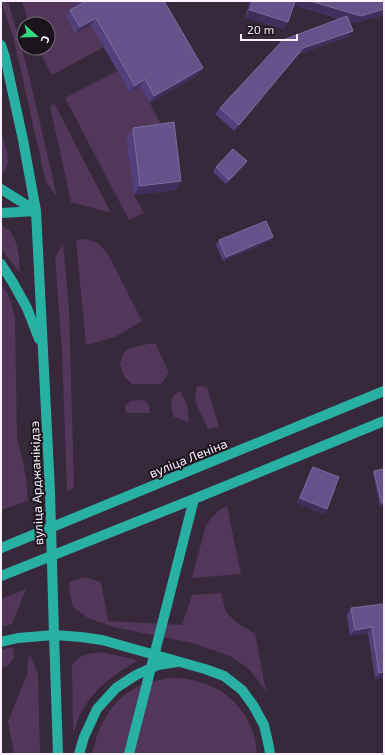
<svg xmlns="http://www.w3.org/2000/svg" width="385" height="755" font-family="'Exo 2',sans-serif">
<rect width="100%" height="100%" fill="#38283c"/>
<path fill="#53375a" d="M 1,1 L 8,1 L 28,71 L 57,197 L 46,182 L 13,36 Z
M 22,1 L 75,1 L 80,9 L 97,22 L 104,47 L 52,75 L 38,48 L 48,48 L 48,24 L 29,24 Z
M 117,71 L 130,92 L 140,86 L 150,103 L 164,131 L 134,195 L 144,213 L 129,220 L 65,98 Z
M 54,103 L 111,213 L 71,202 L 50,106 Z
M 1,132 C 5,147 14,163 1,175 Z
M 1,226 C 19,231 19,258 20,273 L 1,249 Z
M 86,239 L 99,244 L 108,254 L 142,321 L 115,337 L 86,345 L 76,240 Z
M 63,243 L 69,308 L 74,488 L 67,491 L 62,352 L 55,257 Z
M 1,283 C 9,295 13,305 15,319 L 17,436 L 26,477 L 28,501 L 1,510 Z
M 148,344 L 156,344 L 169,373 L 161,384 L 132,384 L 124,376 L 120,364 L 123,354 L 128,349 Z
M 197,386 L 207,387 L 219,427 L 208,429 L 195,401 Z
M 180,391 L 187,405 L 189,422 L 174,417 C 171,406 168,397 180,391 Z
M 144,400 L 149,405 L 150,413 L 126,413 L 125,406 L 131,401 Z
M 227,506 L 241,574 L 192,578 L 206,525 L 213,516 L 221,509 Z
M 85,577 L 101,582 L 108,621 L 182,625 L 192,595 L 221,593 L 226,612 L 236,622 L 255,634 L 266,691 L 249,669 L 230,656 L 192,643 L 114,627 L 88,618 L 73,607 L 70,594 L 69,582 Z
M 26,589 L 12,624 L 1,627 L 1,599 Z
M 13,647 L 14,658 L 7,666 L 1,668 L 1,650 Z
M 100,652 L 138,660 C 115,674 98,685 83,709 C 78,717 76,727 73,735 L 72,665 C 81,654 87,654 100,652 Z
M 29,653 L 38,674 L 40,754 L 14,754 L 8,721 L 27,675 Z
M 170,678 C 177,678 185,678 192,680 C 223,687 244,705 254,735 C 256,741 256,748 257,754 L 92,754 C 97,730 108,706 129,692 C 139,684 158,680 170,678 Z"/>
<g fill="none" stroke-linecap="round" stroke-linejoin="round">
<path stroke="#28b0a3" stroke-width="10" d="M 1,45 L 5,57 L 23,140 L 36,211 L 50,491 L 54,635 L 58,754
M 1,189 L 36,211
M 1,213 L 36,211
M 1,264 L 12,281 L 27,308 L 39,339
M 1,548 L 384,391
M 1,576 L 194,499 L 384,421
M 1,642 L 18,638 L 54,635 L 81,637 L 102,640 L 205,669 L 224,676 L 242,690 L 253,705 L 264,725 L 269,747 L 270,754
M 79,754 L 84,737 L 97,709 L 116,688 L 136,675 L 158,665 L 177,662
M 129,754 L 194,499"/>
</g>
<path fill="#52407c" d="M 75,1 L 164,1 L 198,75 L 150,103 L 140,86 L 130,93 L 91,25 L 75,34 L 66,17 L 70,10 L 78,6 Z
M 250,1 L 384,1 L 384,15 L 356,23 L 349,21 L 353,31 L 348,37 L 299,54 L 234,131 L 215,114 L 220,108 L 340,19 L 294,5 L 288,22 L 283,29 L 245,17 Z
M 133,128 L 181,181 L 175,190 L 134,195 L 126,137 Z
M 247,161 L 244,166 L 226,184 L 213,172 L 216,167 Z
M 273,237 L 270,241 L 223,261 L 216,245 L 219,240 Z
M 313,467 L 327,509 L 324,514 L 297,503 L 310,471 Z
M 374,471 L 384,505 L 380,506 L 373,473 Z
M 384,604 L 384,677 L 375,679 L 368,633 L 350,636 L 347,615 L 351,608 Z"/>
<path fill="#402f5c" d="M 293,1 L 310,1 L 384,9 L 384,15 L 356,23 L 291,4 Z
M 250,10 L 288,22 L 283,29 L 245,17 Z
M 96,18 L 91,25 L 75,34 L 80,27 Z
M 353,31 L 348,37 L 299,54 L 234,131 L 239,125 L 303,48 Z
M 203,68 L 198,75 L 150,103 L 154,96 Z
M 145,79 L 140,86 L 130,93 L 135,86 Z
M 247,161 L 244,166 L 226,184 L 229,180 Z
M 181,181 L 175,190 L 134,195 L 140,186 Z
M 273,237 L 270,241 L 223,261 L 226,257 Z
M 300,498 L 327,509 L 324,514 L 297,503 Z
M 382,503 L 384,503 L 384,505 L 380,506 Z
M 372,627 L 368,633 L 350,636 L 355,630 Z
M 384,672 L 384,677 L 375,679 L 379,673 Z"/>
<path fill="#64538a" stroke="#7c6c9c" d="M 84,1 L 164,1 L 203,68 L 154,96 L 145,79 L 135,86 L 96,18 L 80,27 L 70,10 L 85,2 Z
M 253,1 L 295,1 L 288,22 L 250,10 Z
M 310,1 L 384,1 L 384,9 L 361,16 Z
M 347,16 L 353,31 L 303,48 L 239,125 L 220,108 L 283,40 Z
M 174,122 L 181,181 L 140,186 L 133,128 Z
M 233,149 L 247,161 L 229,180 L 216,167 Z
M 266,221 L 273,237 L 226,257 L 219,240 Z
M 313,467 L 339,477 L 327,509 L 300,498 Z
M 384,469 L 384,503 L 382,503 L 374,471 Z
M 384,604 L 384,672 L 379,673 L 372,627 L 355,630 L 351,608 Z"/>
<g text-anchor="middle" stroke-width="4" stroke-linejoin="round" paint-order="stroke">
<g font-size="13" fill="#fbf1fe" stroke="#1b141d">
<text transform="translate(188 458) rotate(-22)" y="5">вуліца Леніна</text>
<text transform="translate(36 483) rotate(-92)" y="5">вуліца Арджанікідзэ</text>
</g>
</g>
<rect width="385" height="755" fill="none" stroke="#fbf1fe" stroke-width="4"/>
<g transform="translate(36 36) rotate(110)"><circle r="19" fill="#1b141d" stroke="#756c77"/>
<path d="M0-3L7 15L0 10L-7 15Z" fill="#34d881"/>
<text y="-6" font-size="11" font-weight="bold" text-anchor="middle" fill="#fbf1fe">С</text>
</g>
<path d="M241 34v6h56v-6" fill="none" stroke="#fbf1fe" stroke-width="2"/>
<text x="247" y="34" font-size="12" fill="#fbf1fe" stroke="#1b141d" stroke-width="3" paint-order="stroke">20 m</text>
</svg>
